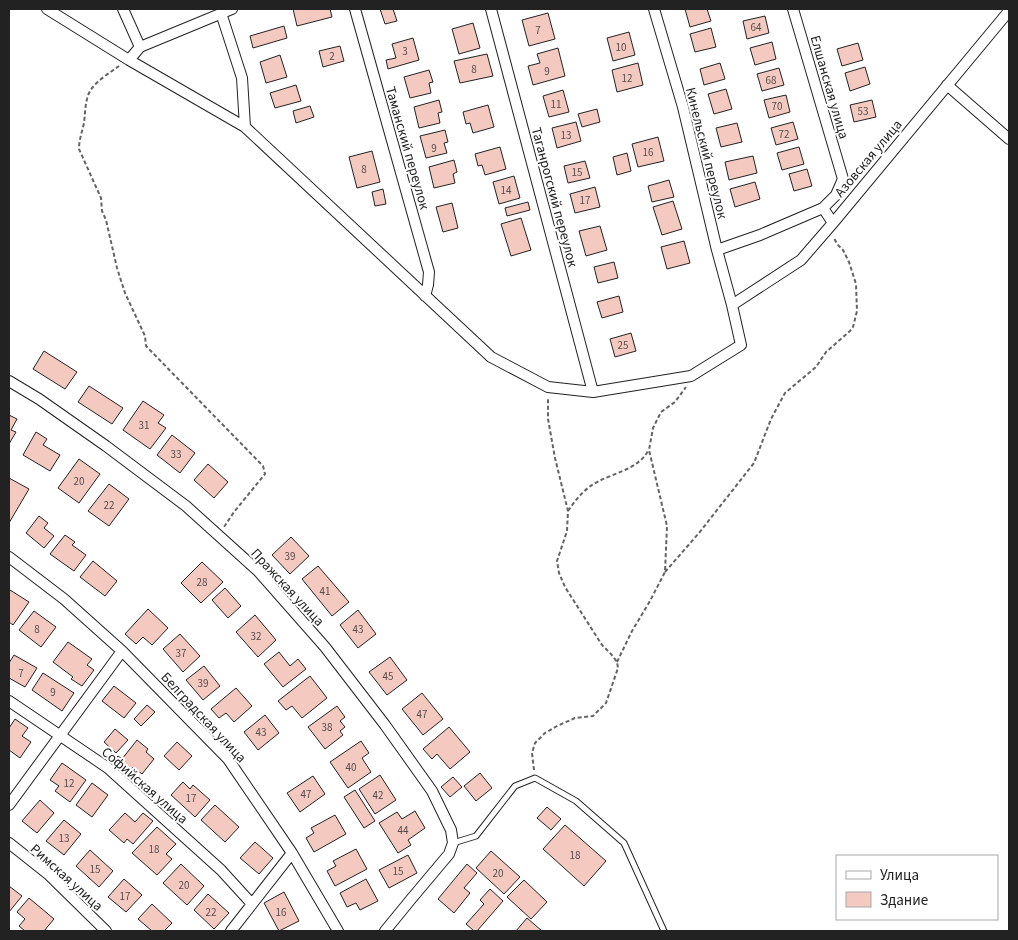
<svg xmlns="http://www.w3.org/2000/svg" width="1018" height="940" font-family="'Source Sans 3',sans-serif">
<rect width="100%" height="100%" fill="#fff"/>
<path fill="#f3c9c0" stroke="#222" d="M 293,9 L 330,9 L 332,17 L 297,26 Z
M 380,9 L 393,9 L 397,21 L 385,24 Z
M 685,9 L 707,9 L 711,21 L 690,27 Z
M 548,13 L 555,39 L 529,46 L 522,20 Z
M 765,16 L 769,33 L 747,39 L 743,21 Z
M 473,23 L 480,48 L 459,54 L 452,29 Z
M 284,26 L 287,38 L 253,48 L 250,36 Z
M 711,28 L 716,47 L 695,52 L 690,34 Z
M 629,32 L 635,55 L 613,61 L 607,38 Z
M 413,38 L 419,60 L 388,69 L 386,60 L 396,58 L 392,44 Z
M 772,42 L 776,59 L 755,65 L 750,48 Z
M 858,43 L 863,60 L 842,66 L 837,49 Z
M 340,46 L 344,61 L 323,67 L 319,51 Z
M 558,48 L 565,76 L 533,85 L 528,66 L 540,63 L 537,54 Z
M 487,54 L 493,76 L 460,83 L 454,61 Z
M 280,55 L 287,77 L 266,83 L 260,62 Z
M 638,63 L 643,85 L 617,92 L 612,70 Z
M 720,63 L 725,79 L 704,85 L 700,69 Z
M 865,67 L 870,84 L 850,91 L 845,73 Z
M 779,68 L 784,85 L 762,91 L 757,74 Z
M 429,70 L 433,82 L 429,83 L 431,93 L 410,98 L 404,77 Z
M 296,85 L 301,101 L 275,108 L 270,93 Z
M 726,89 L 732,109 L 714,114 L 708,94 Z
M 563,90 L 569,112 L 549,117 L 543,96 Z
M 786,95 L 790,112 L 769,118 L 764,100 Z
M 439,100 L 442,112 L 438,113 L 440,123 L 419,128 L 414,107 Z
M 872,100 L 876,117 L 854,122 L 850,105 Z
M 488,105 L 494,127 L 473,133 L 470,123 L 466,124 L 463,112 Z
M 310,106 L 314,117 L 296,123 L 293,111 Z
M 597,109 L 600,122 L 582,127 L 578,114 Z
M 576,122 L 581,141 L 557,148 L 552,128 Z
M 793,122 L 798,139 L 776,145 L 771,128 Z
M 737,123 L 742,142 L 721,147 L 716,128 Z
M 445,130 L 448,142 L 444,143 L 447,153 L 426,158 L 420,136 Z
M 658,137 L 664,161 L 638,167 L 632,144 Z
M 500,147 L 506,169 L 485,175 L 482,165 L 478,166 L 475,154 Z
M 799,147 L 804,164 L 782,170 L 777,153 Z
M 372,151 L 380,182 L 357,188 L 349,157 Z
M 627,153 L 631,171 L 617,175 L 613,157 Z
M 753,156 L 757,173 L 729,180 L 725,162 Z
M 454,160 L 457,172 L 453,174 L 455,183 L 434,188 L 429,167 Z
M 585,161 L 590,178 L 568,183 L 564,166 Z
M 807,169 L 812,186 L 794,191 L 789,174 Z
M 514,176 L 520,198 L 499,204 L 493,182 Z
M 669,180 L 674,197 L 652,202 L 648,186 Z
M 755,182 L 760,199 L 735,207 L 730,189 Z
M 595,187 L 600,207 L 575,213 L 570,194 Z
M 383,189 L 386,204 L 375,206 L 372,192 Z
M 673,201 L 682,229 L 662,235 L 653,207 Z
M 528,202 L 530,210 L 507,216 L 505,208 Z
M 452,203 L 458,228 L 443,232 L 436,207 Z
M 521,218 L 531,250 L 511,256 L 501,224 Z
M 600,226 L 607,250 L 586,256 L 579,231 Z
M 684,241 L 690,263 L 667,269 L 661,247 Z
M 614,262 L 618,278 L 598,283 L 594,267 Z
M 619,296 L 623,312 L 602,318 L 597,302 Z
M 631,333 L 636,351 L 615,357 L 610,339 Z
M 44,351 L 77,372 L 65,389 L 33,369 Z
M 89,386 L 123,408 L 112,424 L 78,402 Z
M 143,401 L 164,415 L 158,423 L 166,428 L 150,449 L 123,430 Z
M 9,415 L 17,419 L 11,430 L 16,432 L 9,444 Z
M 36,432 L 47,439 L 43,445 L 60,455 L 50,471 L 23,455 Z
M 172,435 L 195,453 L 180,473 L 157,455 Z
M 79,459 L 100,474 L 79,503 L 58,488 Z
M 208,464 L 228,482 L 214,498 L 194,480 Z
M 9,478 L 29,489 L 9,523 Z
M 109,484 L 129,499 L 109,526 L 88,511 Z
M 39,516 L 48,523 L 44,528 L 54,536 L 44,548 L 26,533 Z
M 65,535 L 75,542 L 72,545 L 86,555 L 74,571 L 50,554 Z
M 291,537 L 309,556 L 290,574 L 272,555 Z
M 93,561 L 117,581 L 105,596 L 80,577 Z
M 202,562 L 223,582 L 201,603 L 181,583 Z
M 318,566 L 349,602 L 332,616 L 302,579 Z
M 225,588 L 241,606 L 228,618 L 212,600 Z
M 10,590 L 29,602 L 13,625 L 9,622 L 9,592 Z
M 148,609 L 168,628 L 152,645 L 143,637 L 136,644 L 125,634 Z
M 358,610 L 376,634 L 358,648 L 340,625 Z
M 34,611 L 56,627 L 41,647 L 19,630 Z
M 255,615 L 276,640 L 258,657 L 236,632 Z
M 180,634 L 200,656 L 183,672 L 163,649 Z
M 68,642 L 92,659 L 87,665 L 94,670 L 82,686 L 71,679 L 73,677 L 53,662 Z
M 279,652 L 290,666 L 298,659 L 306,669 L 283,687 L 264,664 Z
M 14,655 L 37,668 L 25,687 L 9,678 L 9,663 Z
M 390,657 L 407,680 L 387,695 L 369,672 Z
M 204,666 L 220,686 L 203,700 L 186,680 Z
M 43,673 L 74,693 L 62,711 L 32,690 Z
M 310,676 L 327,698 L 302,718 L 292,706 L 286,710 L 278,701 Z
M 114,686 L 136,703 L 124,718 L 102,701 Z
M 236,688 L 252,706 L 234,722 L 226,713 L 219,718 L 211,709 Z
M 422,693 L 443,719 L 423,735 L 402,709 Z
M 147,705 L 155,712 L 141,726 L 134,719 Z
M 337,706 L 345,717 L 340,721 L 345,727 L 340,731 L 343,735 L 325,749 L 308,727 Z
M 265,715 L 279,733 L 258,750 L 244,732 Z
M 15,719 L 28,728 L 22,736 L 31,742 L 20,758 L 9,750 L 9,728 Z
M 449,727 L 470,752 L 450,769 L 437,754 L 432,759 L 423,749 Z
M 115,729 L 128,740 L 116,753 L 104,742 Z
M 137,740 L 148,749 L 146,752 L 154,759 L 142,774 L 133,767 L 127,775 L 112,763 L 118,756 L 122,759 Z
M 361,741 L 369,753 L 362,758 L 371,772 L 348,788 L 330,762 Z
M 177,742 L 192,756 L 179,770 L 164,756 Z
M 62,763 L 86,780 L 70,802 L 55,791 L 59,786 L 50,780 Z
M 480,773 L 492,788 L 476,801 L 464,786 Z
M 380,775 L 396,800 L 375,814 L 359,789 Z
M 313,776 L 325,794 L 300,812 L 287,793 Z
M 453,777 L 462,787 L 450,797 L 441,787 Z
M 183,782 L 190,789 L 193,785 L 210,800 L 195,817 L 171,795 Z
M 92,783 L 108,795 L 92,817 L 76,805 Z
M 355,790 L 375,821 L 364,828 L 344,797 Z
M 40,800 L 54,813 L 37,833 L 22,821 Z
M 215,805 L 239,827 L 225,842 L 201,820 Z
M 547,807 L 561,819 L 551,830 L 537,818 Z
M 415,811 L 425,828 L 408,840 L 411,845 L 398,853 L 379,823 L 397,812 L 402,819 Z
M 125,813 L 135,822 L 143,813 L 153,821 L 133,844 L 127,839 L 124,843 L 109,830 Z
M 335,815 L 346,834 L 314,852 L 306,838 L 314,833 L 311,828 Z
M 64,820 L 81,834 L 64,855 L 46,841 Z
M 565,825 L 606,861 L 584,886 L 543,849 Z
M 157,827 L 176,844 L 166,854 L 172,859 L 157,875 L 132,853 Z
M 255,842 L 273,858 L 259,874 L 240,858 Z
M 356,849 L 367,869 L 335,886 L 327,871 L 336,866 L 333,861 Z
M 90,850 L 113,871 L 99,887 L 76,866 Z
M 491,851 L 520,877 L 504,894 L 476,868 Z
M 408,855 L 417,873 L 389,888 L 379,870 Z
M 181,864 L 204,886 L 187,905 L 163,883 Z
M 467,864 L 477,873 L 464,888 L 470,893 L 454,913 L 438,899 Z
M 124,879 L 142,895 L 126,912 L 108,897 Z
M 366,879 L 378,901 L 360,910 L 356,903 L 347,907 L 340,893 Z
M 524,880 L 547,902 L 531,919 L 507,897 Z
M 9,886 L 22,896 L 9,912 Z
M 490,889 L 503,901 L 477,931 L 474,931 L 466,924 L 484,904 L 480,900 Z
M 284,892 L 299,921 L 279,931 L 264,903 Z
M 208,894 L 229,913 L 214,929 L 194,910 Z
M 29,898 L 54,919 L 44,931 L 25,931 L 19,926 L 25,919 L 17,912 Z
M 152,904 L 172,923 L 164,931 L 152,931 L 138,919 Z
M 527,918 L 542,931 L 516,931 Z"/>
<g fill="none" stroke-linecap="round" stroke-linejoin="round">
<defs>
<path id="service" d="M 453,843 L 476,836 L 515,786 L 535,778 L 576,801 L 624,843 L 664,931"/>
<path id="minor" d="M 47,9 L 129,60 L 245,127 L 491,357 L 548,387 L 593,392 L 691,376 L 741,345 L 732,305 L 717,250 L 683,107 L 654,9
M 123,9 L 140,47
M 355,9 L 429,272 L 428,285 L 425,296
M 491,9 L 593,392
M 793,9 L 843,179 L 836,195 L 823,208 L 833,223
M 221,13 L 242,78 L 245,127
M 129,60 L 140,47 L 232,9
M 947,85 L 1009,139
M 717,250 L 760,235 L 823,208
M 732,305 L 801,260 L 833,223 L 1009,11
M 9,381 L 39,399 L 106,446 L 186,506 L 258,571 L 325,647 L 385,725 L 432,791 L 451,830 L 453,843 L 449,854 L 412,898 L 385,931
M 9,557 L 64,599 L 122,651 L 228,759 L 292,853 L 338,931
M 9,701 L 108,768 L 221,870 L 252,904
M 9,805 L 122,651
M 9,843 L 48,874 L 106,931
M 231,931 L 292,853"/>
</defs>
<use href="#service" stroke="#222" stroke-width="7"/>
<use href="#minor" stroke="#222" stroke-width="12"/>
<path stroke="#646464" stroke-width="2" stroke-dasharray="4 2.5" stroke-linecap="butt" d="M 119,66 C 107,75 90,84 87,99 C 85,107 85,115 84,123 C 82,132 79,140 79,149 L 101,198 L 102,211 L 106,220 L 117,268 L 125,293 L 145,336 L 146,346 L 263,466 L 265,474 L 234,512 L 224,527
M 568,511 C 577,498 585,488 599,481 C 615,473 639,468 648,451
M 665,572 L 699,533 L 754,463 L 771,419 L 785,393 L 816,367 L 826,352 L 850,331 L 853,327 L 857,311 L 856,284 L 849,262 L 843,250 L 837,244 L 834,238
M 617,662 L 632,631 L 650,601 L 665,572 L 667,526 L 649,450 L 653,428 L 661,412 L 675,402 L 686,387
M 534,770 L 532,753 L 535,743 L 545,733 L 557,726 L 575,718 L 593,716 L 606,703 L 618,668 L 617,662 L 611,654 L 602,645 L 565,587 L 559,573 L 557,561 L 567,531 L 568,511 L 555,458 L 548,419 L 548,397"/>
<use href="#service" stroke="#fff" stroke-width="5"/>
<use href="#minor" stroke="#fff" stroke-width="10"/>
</g>
<g text-anchor="middle" stroke-width="4" stroke-linejoin="round" paint-order="stroke">
<g font-size="11" fill="#564c4a">
<text x="756" y="31">64</text>
<text x="538" y="34">7</text>
<text x="621" y="51">10</text>
<text x="405" y="55">3</text>
<text x="332" y="60">2</text>
<text x="474" y="73">8</text>
<text x="547" y="75">9</text>
<text x="627" y="82">12</text>
<text x="771" y="84">68</text>
<text x="556" y="108">11</text>
<text x="777" y="110">70</text>
<text x="863" y="115">53</text>
<text x="784" y="138">72</text>
<text x="566" y="139">13</text>
<text x="434" y="152">9</text>
<text x="648" y="156">16</text>
<text x="364" y="173">8</text>
<text x="577" y="176">15</text>
<text x="506" y="194">14</text>
<text x="585" y="204">17</text>
<text x="623" y="349">25</text>
<text x="144" y="429">31</text>
<text x="176" y="458">33</text>
<text x="79" y="485">20</text>
<text x="109" y="509">22</text>
<text x="290" y="560">39</text>
<text x="202" y="586">28</text>
<text x="325" y="595">41</text>
<text x="37" y="633">8</text>
<text x="358" y="633">43</text>
<text x="256" y="640">32</text>
<text x="181" y="657">37</text>
<text x="21" y="677">7</text>
<text x="388" y="680">45</text>
<text x="203" y="687">39</text>
<text x="53" y="696">9</text>
<text x="422" y="718">47</text>
<text x="327" y="731">38</text>
<text x="261" y="736">43</text>
<text x="351" y="771">40</text>
<text x="69" y="787">12</text>
<text x="306" y="798">47</text>
<text x="378" y="799">42</text>
<text x="191" y="802">17</text>
<text x="403" y="834">44</text>
<text x="64" y="842">13</text>
<text x="154" y="853">18</text>
<text x="575" y="859">18</text>
<text x="95" y="873">15</text>
<text x="398" y="875">15</text>
<text x="498" y="877">20</text>
<text x="184" y="889">20</text>
<text x="125" y="900">17</text>
<text x="211" y="916">22</text>
<text x="281" y="916">16</text>
</g>
<g font-size="14" fill="#222" stroke="#fff">
<text transform="translate(830 87) rotate(74)" y="5">Елшанская улица</text>
<text transform="translate(408 148) rotate(74)" y="5">Таманский переулок</text>
<text transform="translate(707 153) rotate(76)" y="5">Кинельский переулок</text>
<text transform="translate(868 158) rotate(-50)" y="5">Азовская улица</text>
<text transform="translate(555 197) rotate(75)" y="5">Таганрогский переулок</text>
<text transform="translate(288 587) rotate(47)" y="5">Пражская улица</text>
<text transform="translate(204 717) rotate(47)" y="5">Белградская улица</text>
<text transform="translate(145 785) rotate(41)" y="5">Софийская улица</text>
<text transform="translate(67 877) rotate(42)" y="5">Римская улица</text>
</g>
</g>
<rect width="1018" height="940" fill="none" stroke="#222222" stroke-width="20"/>
<rect x="836" y="855" width="162" height="65" fill="#ffffff" stroke="#a7a7a7"/>
<rect x="846" y="871" width="25" height="8" fill="#ffffff" stroke="#a7a7a7"/>
<text x="880" y="880" font-size="15" fill="#222222">Улица</text>
<rect x="846" y="892" width="25" height="15" fill="#f3c9c0" stroke="#a7a7a7"/>
<text x="880" y="905" font-size="15" fill="#222222">Здание</text>
</svg>
